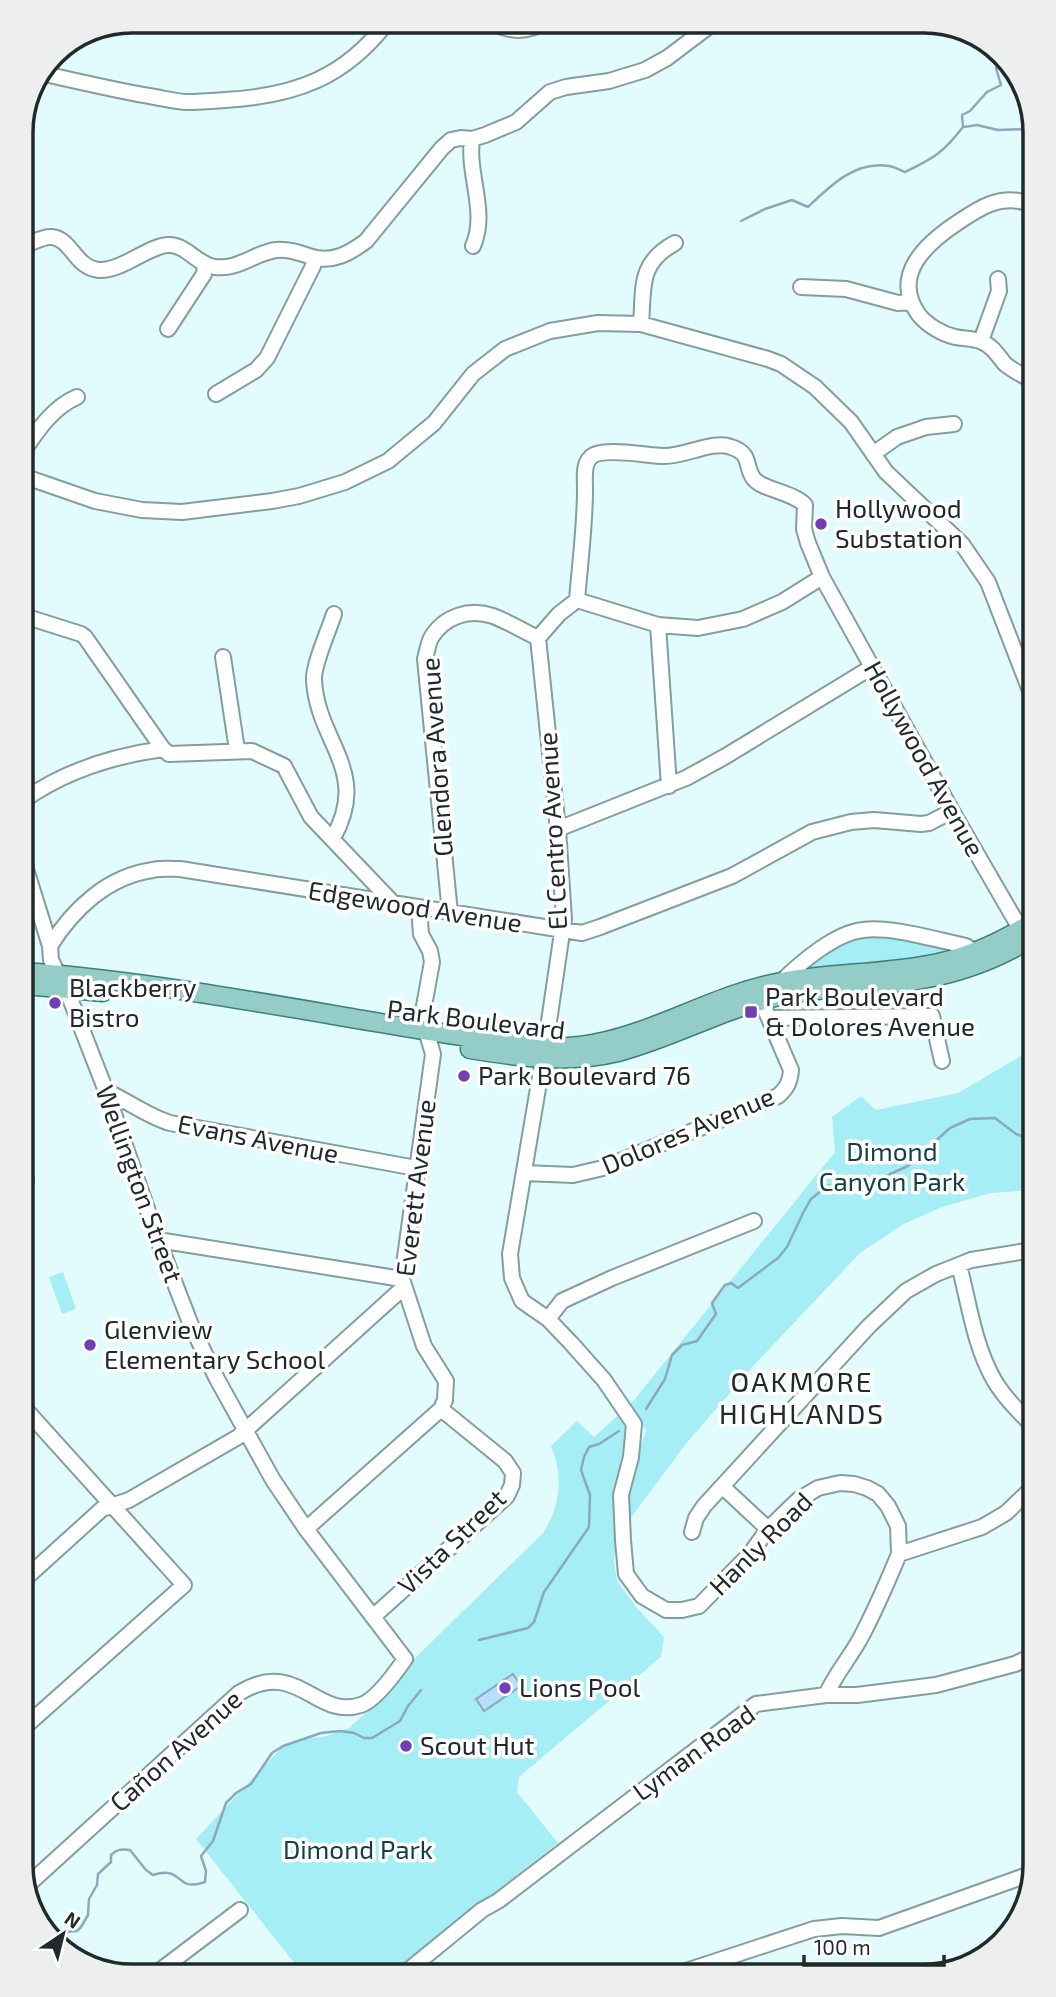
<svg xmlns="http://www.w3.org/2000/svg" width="1056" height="1997" font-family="'Exo 2',sans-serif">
<rect width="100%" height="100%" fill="#e2fcfe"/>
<path fill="#a6eef6" d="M 861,934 L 890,935 L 946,949 L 942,953 L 905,960 L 811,968 L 810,961 L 848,940 Z
M 1031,1050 L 1032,1190 L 991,1193 L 942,1207 L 904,1224 L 860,1253 L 756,1363 L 685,1445 L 630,1519 L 626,1493 L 646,1430 L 629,1406 L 835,1152 L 832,1117 L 861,1096 L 876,1110 L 958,1093 Z
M 63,1272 L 76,1309 L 62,1314 L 49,1277 Z
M 617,1416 L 633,1434 L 614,1560 L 617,1581 L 637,1608 L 664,1637 L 661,1657 L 519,1777 L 517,1792 L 558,1843 L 390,1973 L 303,1974 L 196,1839 L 284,1745 L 304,1739 L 327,1736 L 349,1728 L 389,1692 L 410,1663 L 544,1532 C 560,1504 564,1477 551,1446 L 577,1421 L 594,1437 Z"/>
<path fill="#b8defb" stroke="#8ba8bd" stroke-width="2" d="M 513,1674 L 521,1686 L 484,1711 L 476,1699 Z"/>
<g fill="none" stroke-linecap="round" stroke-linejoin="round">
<path stroke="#8ba8bd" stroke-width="2.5" d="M 964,127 L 977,125 L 998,130 L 1027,129
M 741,221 L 765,209 L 792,200 L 808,207 C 830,186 856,160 889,166 C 895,167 900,170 905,172 C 934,158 943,153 963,127 L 962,115 L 970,111 L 987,92 L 1001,85 L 996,68 L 1002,59
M 646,1409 L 665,1379 L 672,1355 L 682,1345 L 697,1341 L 716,1314 L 712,1303 L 725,1285 L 731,1283 L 738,1288 L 778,1258 L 787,1247 L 803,1213 L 811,1199 L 827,1186 L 877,1180 L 908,1166 L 950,1128 L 970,1119 L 995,1118 L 1016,1134 L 1031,1140
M 479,1640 L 528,1628 L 534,1622 L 544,1592 L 589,1527 L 590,1495 L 581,1470 L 584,1457 L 589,1447 L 599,1444 L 619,1431
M 54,1938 C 61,1932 68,1931 77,1931 L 81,1927 L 88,1915 L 89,1899 L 97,1885 L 98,1874 L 111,1862 L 111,1855 C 117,1849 121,1849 130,1850 L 146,1870 L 153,1875 C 185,1865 174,1893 205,1882 L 206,1871 L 201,1856 L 213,1841 L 226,1803 L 236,1793 L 251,1784 L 272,1753 L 283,1746 L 321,1733 L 340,1731 L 354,1733 L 364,1738 L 372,1738 L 400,1721 L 408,1706 L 421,1690"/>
<defs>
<path id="minor" d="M 488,21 C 510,32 525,34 548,21
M 45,74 C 81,82 118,91 155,97 C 166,99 177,102 187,102 C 200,102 212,101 225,100 C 295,96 345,78 388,21
M 472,139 C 467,175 488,212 473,246
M 1027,203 C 1000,194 979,208 957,223 C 927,243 890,275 919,315 C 927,325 942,334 955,337 C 964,339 974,338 982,342 C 993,346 998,356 1005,364 C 1012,370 1020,374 1028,378
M 22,246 C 31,244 42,236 52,237 C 72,239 75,268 99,270 C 122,271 148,246 168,245 C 186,244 197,265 215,267 C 239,270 254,253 276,250 C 289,249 300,253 312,257 C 333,263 350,253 366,241 L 442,148 L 451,140 L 461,138 L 472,139 L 485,135 L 516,122 L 550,92 L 566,87 L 609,81 L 645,70 L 667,58 L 716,21
M 801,287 L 846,289 L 898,303 L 912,302
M 641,324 C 644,287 638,263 675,243
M 168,329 L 204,274 L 205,264
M 981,341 L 999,291 L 998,279
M 216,394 L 256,370 L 267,358 L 313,266 L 315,258
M 23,452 C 37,431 53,407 77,397
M 873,454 L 897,437 L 926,427 L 954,424
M 23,476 L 95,501 L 142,510 L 182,512 L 272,501 L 299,496 L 345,482 L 388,461 L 434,423 L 473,374 L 505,349 L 550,331 L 598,323 L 641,324 L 768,359 L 781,364 L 815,387 L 851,422 L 886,472 L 962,544 L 988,582 L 1029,688
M 577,600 L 559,614 L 538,638 L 558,829 L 564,919 L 547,1035 L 510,1254 L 512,1278 L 522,1301 L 548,1319 L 571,1343 L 604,1380 L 634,1424 L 631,1457 L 621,1495 L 623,1540 L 626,1574 L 642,1596 L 666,1610 L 682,1610 L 699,1606 L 750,1554 L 768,1529 L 798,1500 L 818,1488 L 840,1483 L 854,1484 L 867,1488 L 878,1494 L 888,1506 L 898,1526 L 899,1554
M 577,600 C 580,563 585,526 585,489 C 585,479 583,465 590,458 C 600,446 648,456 663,456 C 684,457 712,440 731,447 C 753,454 744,467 754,479 C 763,490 793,492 805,505 L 804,529 L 808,543 L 822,577 L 952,811 L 1025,937
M 577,600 L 658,625 L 698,628 L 743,619 L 782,602 L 822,577
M 24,616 L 81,634 L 85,637 L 163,749 L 169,754 L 252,751 L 284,766 L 311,817 L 393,903
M 658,625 L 669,786
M 223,657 L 237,750
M 24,800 C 66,770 113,756 163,749
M 558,829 L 686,778 L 726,756 L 872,667
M 333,838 C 371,771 317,742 314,680 C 313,665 329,630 334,614
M 25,866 L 50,946 L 51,960 L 71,1001 L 106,1091 L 158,1240 L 191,1325 L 217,1379 L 273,1480 L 306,1529 L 405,1659 C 396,1672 376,1700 361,1705 C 315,1720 298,1657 239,1693 L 30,1883
M 450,913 L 425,659 C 427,652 428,644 431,638 C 444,616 470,608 493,616 C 509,622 523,631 538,638
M 50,946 C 73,909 108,876 153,870 C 162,868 171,869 180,869 L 582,933 L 600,927 L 732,876 L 812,832 L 851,822 L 874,820 L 921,824 L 929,823 L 952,811
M 781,982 C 800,963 835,933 863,930 C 892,926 936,940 966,946 L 975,952
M 770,1018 L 932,1016 L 942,1061
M 106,1091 C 128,1101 147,1116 170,1123 L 416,1168
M 524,1173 L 573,1175 L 603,1168 L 778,1096 C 787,1088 790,1082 791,1070 L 758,993
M 26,1179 L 26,1180
M 158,1240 L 402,1279
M 959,1265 C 969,1303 974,1345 994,1380 C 1004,1397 1019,1412 1033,1426
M 548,1319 L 562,1301 L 612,1278 L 754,1221
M 27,1411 L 184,1585 L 29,1723
M 723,1487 L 768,1529
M 306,1529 L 441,1409 L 445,1400 L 446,1381 L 424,1346 L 402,1279 L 433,1054 L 422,1017 L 432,962 L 430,951 L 421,934 L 419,908
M 692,1532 L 696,1518 L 704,1506 L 869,1326 L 906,1291 L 936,1274 L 971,1260 L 1032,1250
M 28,1576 L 102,1509 L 129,1500 L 238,1437 L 403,1288
M 374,1616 L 507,1496 L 512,1485 L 513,1473 L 505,1461 L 441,1409
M 826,1695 C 836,1673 849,1659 860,1639 C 875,1611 887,1583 899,1554 L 982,1527 L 1006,1513 L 1033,1487
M 1035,1790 L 1032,1797 L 1035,1807
M 689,1970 L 814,1929 L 842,1926 L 879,1928 L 1033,1873
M 405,1973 L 482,1910 L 498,1901 L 756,1704 L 826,1695 L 857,1695 L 936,1685 L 1015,1664 L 1034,1655
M 154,1975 L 240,1910"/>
<path id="major" d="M 25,972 C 144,981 263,1003 381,1023 C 414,1029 447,1034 480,1039 C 514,1044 546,1050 580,1046 C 651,1037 711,995 781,982 C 830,973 880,974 928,965 C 964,959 999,943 1030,924
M 25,985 L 103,992
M 470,1049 C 519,1057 568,1064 618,1052 C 675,1037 725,1007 784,995 C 827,986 872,987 916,980 C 957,974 995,960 1030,939"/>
</defs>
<use href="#minor" stroke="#859d9f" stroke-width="18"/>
<use href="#major" stroke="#3e7e78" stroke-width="21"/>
<use href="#minor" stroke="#fff" stroke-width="14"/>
<use href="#major" stroke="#94cdc7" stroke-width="18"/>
</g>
<g fill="#713eb5" stroke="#fff" stroke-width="2.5">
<circle cx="821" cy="524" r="7"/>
<circle cx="55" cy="1003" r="7"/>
<rect x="744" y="1005" width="14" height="14" rx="3.5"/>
<circle cx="464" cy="1076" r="7"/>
<circle cx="90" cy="1345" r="7"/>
<circle cx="505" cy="1688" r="7"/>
<circle cx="406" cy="1746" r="7"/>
</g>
<g text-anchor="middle" stroke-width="7" stroke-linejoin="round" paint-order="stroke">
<g font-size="26" fill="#212a2b" stroke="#fff" text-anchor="start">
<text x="835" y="518">Hollywood<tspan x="835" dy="30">Substation</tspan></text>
<text x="69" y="997">Blackberry<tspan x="69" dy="30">Bistro</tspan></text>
<text x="765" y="1006">Park Boulevard<tspan x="765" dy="30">&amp; Dolores Avenue</tspan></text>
<text x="478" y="1085">Park Boulevard 76</text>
<text x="104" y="1339">Glenview<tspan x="104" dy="30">Elementary School</tspan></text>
<text x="519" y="1697">Lions Pool</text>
<text x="420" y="1755">Scout Hut</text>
</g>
<g font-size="26" fill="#212a2b" stroke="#fff">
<text transform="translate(437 757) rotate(-94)" y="9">Glendora Avenue</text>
<text transform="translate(924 759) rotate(61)" y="9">Hollywood Avenue</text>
<text transform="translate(553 831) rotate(-93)" y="9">El Centro Avenue</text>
<text transform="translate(415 907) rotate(9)" y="9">Edgewood Avenue</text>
<text transform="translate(476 1020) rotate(7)" y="9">Park Boulevard</text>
<text transform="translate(688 1131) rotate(-23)" y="9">Dolores Avenue</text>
<text transform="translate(258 1139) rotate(11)" y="9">Evans Avenue</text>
<text transform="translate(139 1184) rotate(70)" y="9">Wellington Street</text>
<text transform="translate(416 1188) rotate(-83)" y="9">Everett Avenue</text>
<text transform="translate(452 1542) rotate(-44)" y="9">Vista Street</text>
<text transform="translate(761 1544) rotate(-45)" y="9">Hanly Road</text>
<text transform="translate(176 1751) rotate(-42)" y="9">Cañon Avenue</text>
<text transform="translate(694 1753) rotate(-36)" y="9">Lyman Road</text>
</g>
<g font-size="26" fill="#124145" stroke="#fff">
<text x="892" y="1161">Dimond<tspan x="892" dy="30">Canyon Park</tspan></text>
<text x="358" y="1859">Dimond Park</text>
</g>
<g font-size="28" letter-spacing="2" fill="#212a2b" stroke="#fff">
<text x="802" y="1392">OAKMORE<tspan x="802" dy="32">HIGHLANDS</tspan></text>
</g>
</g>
<path d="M0 0H1056V1997H0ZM132 33H924A99 99 0 0 1 1023 132V1865A99 99 0 0 1 924 1964H132A99 99 0 0 1 33 1865V132A99 99 0 0 1 132 33Z" fill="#edeeee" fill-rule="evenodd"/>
<path fill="none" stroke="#212a2b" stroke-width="3.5" d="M132 33H924A99 99 0 0 1 1023 132V1865A99 99 0 0 1 924 1964H132A99 99 0 0 1 33 1865V132A99 99 0 0 1 132 33Z"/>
<g transform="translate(63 1934) rotate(35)" stroke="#ffffff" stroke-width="5" paint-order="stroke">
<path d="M0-5L12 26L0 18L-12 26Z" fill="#212a2b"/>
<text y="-10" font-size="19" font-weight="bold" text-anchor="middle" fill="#212a2b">N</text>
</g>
<path d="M804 1955v10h140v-10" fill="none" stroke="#212a2b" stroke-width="3.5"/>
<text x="814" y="1955" font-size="21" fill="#212a2b" stroke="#ffffff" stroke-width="5" paint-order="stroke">100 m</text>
</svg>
